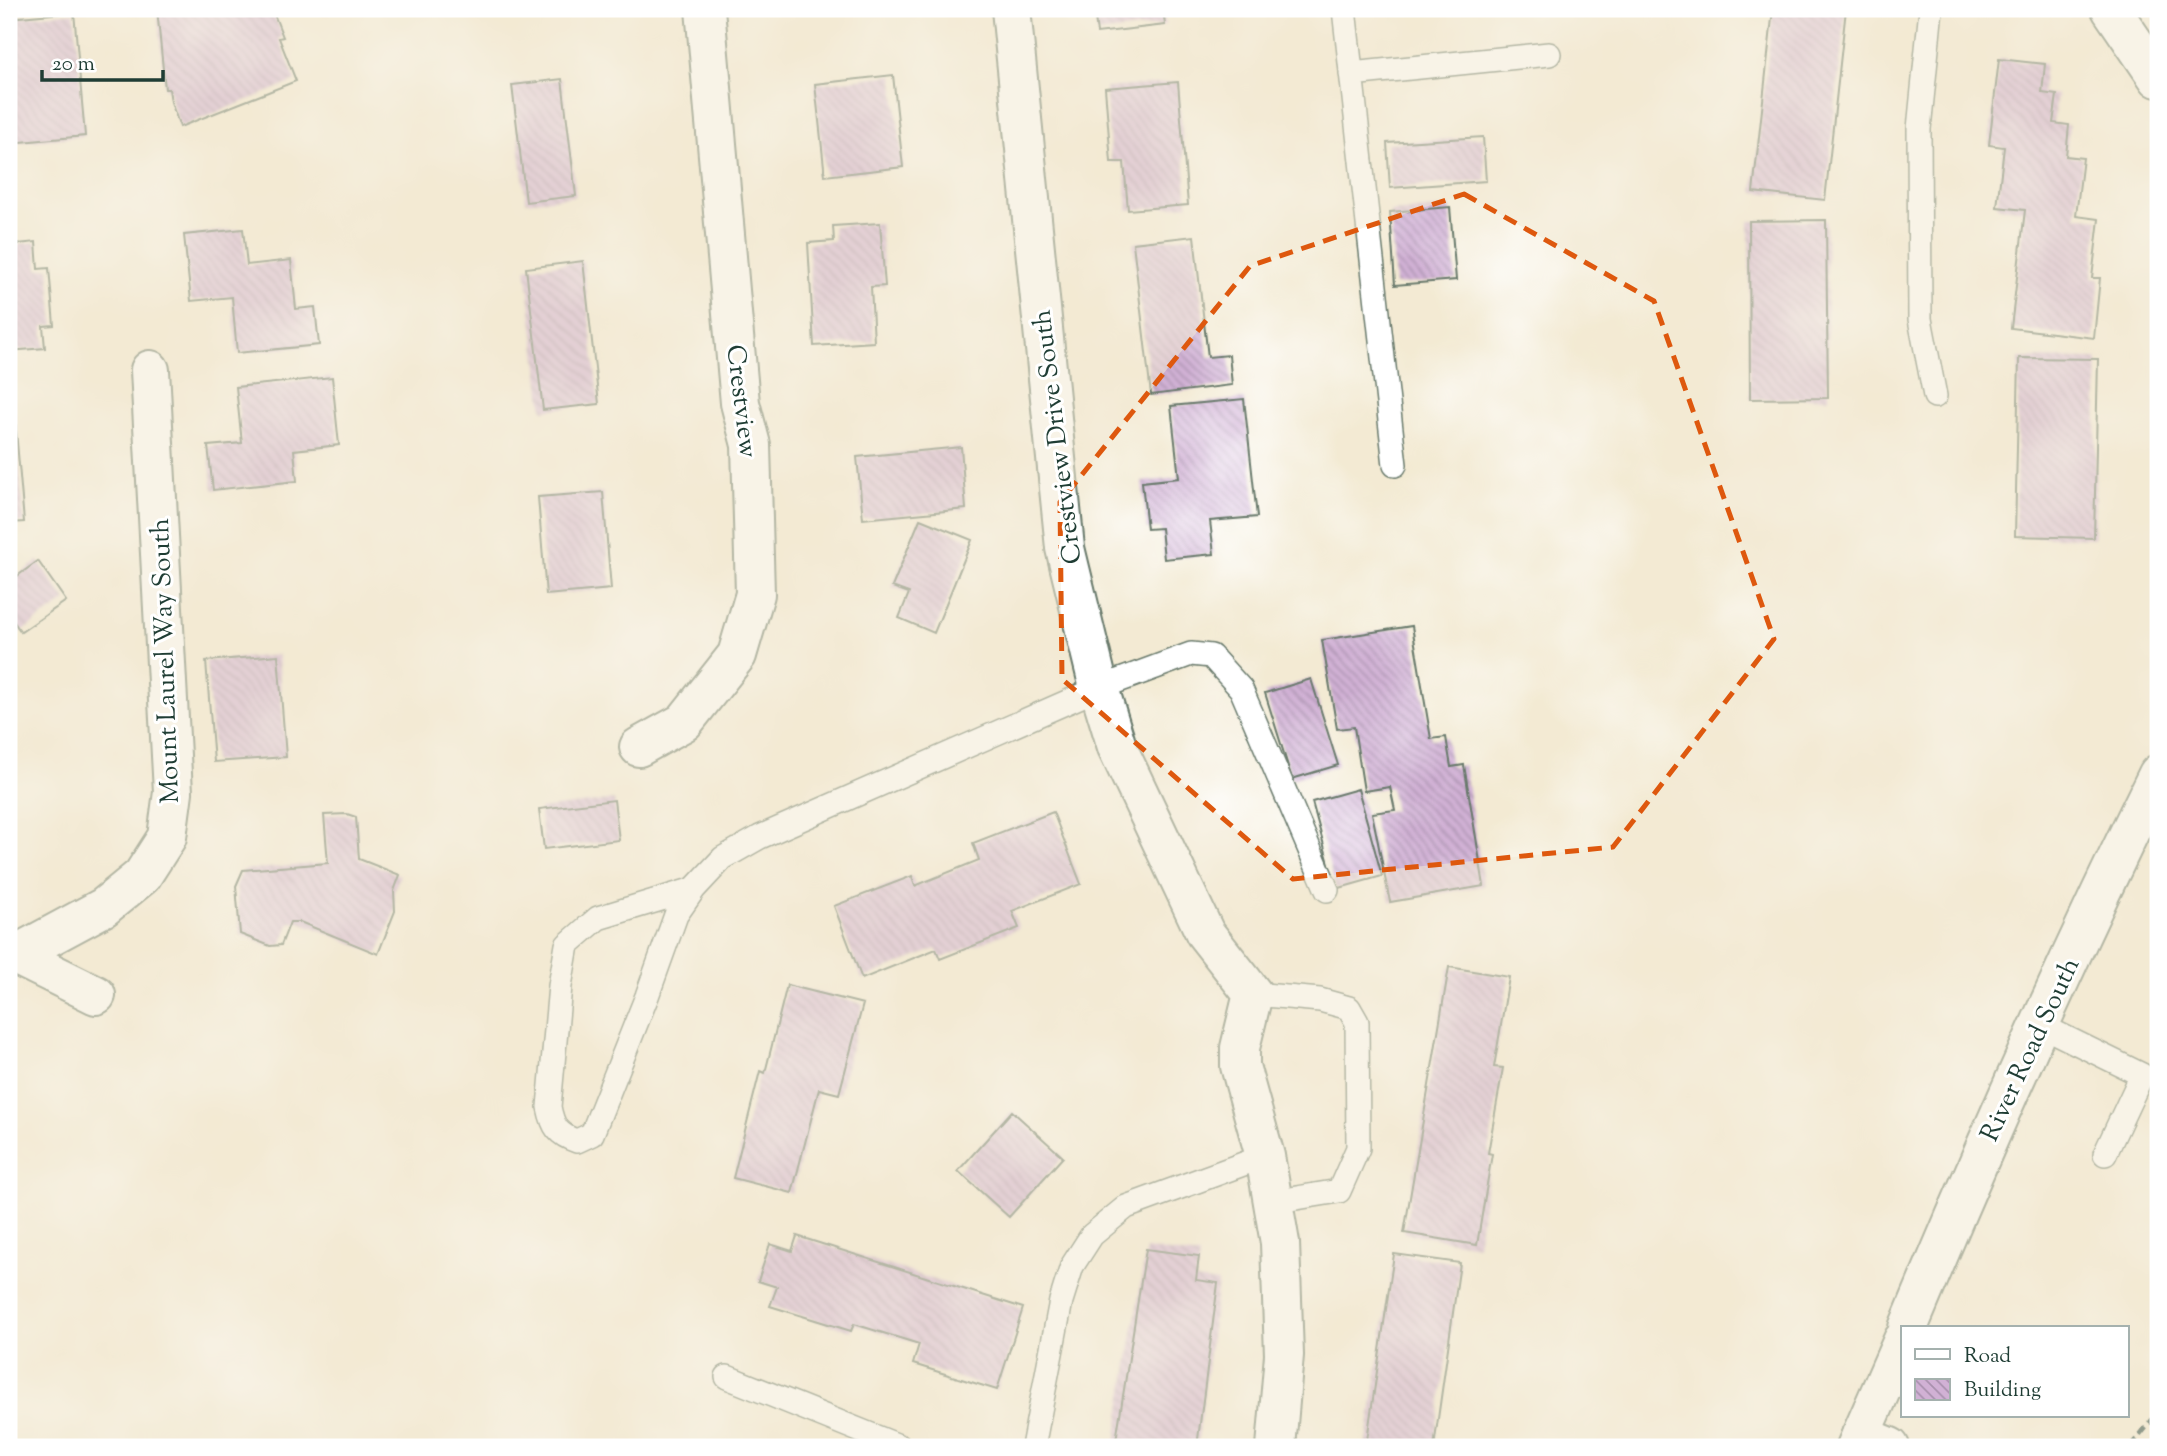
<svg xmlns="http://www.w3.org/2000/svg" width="2167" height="1456" font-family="'Sorts Mill Goudy',serif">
<defs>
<pattern id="building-back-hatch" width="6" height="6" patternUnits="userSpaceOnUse" patternTransform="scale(1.75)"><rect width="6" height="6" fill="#d1b1d5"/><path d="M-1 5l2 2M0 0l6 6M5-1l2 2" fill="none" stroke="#a991ae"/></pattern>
</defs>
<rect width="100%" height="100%" fill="#fff"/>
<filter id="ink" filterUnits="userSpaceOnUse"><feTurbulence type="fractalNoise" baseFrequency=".0143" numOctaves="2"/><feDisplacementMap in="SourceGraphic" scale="14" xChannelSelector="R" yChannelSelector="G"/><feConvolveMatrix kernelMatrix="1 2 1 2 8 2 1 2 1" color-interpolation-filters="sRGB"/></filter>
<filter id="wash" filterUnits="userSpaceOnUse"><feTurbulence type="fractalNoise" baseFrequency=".00686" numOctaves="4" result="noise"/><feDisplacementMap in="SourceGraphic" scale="28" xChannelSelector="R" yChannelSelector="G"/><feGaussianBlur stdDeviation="1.57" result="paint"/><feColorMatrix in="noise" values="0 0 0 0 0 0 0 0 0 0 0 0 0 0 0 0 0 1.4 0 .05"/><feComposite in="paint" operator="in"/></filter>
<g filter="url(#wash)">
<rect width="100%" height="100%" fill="#f3ead3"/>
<g id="blocks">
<path fill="url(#building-back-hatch)" d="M 157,9 L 272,9 L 283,37 L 279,38 L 296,81 L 180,127 L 171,102 L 169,89 L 165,89 Z
M 1094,9 L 1163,9 L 1165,25 L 1097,33 Z
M 1773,9 L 1846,9 L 1825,200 L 1753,192 Z
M 74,12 L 85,136 L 10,143 L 9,18 Z
M 1999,59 L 2045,64 L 2042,93 L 2057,95 L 2053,123 L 2069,125 L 2066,156 L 2083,158 L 2076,216 L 2099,219 L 2092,278 L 2100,278 L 2094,338 L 2011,328 L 2025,210 L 1997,207 L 2004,147 L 1989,145 Z
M 893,75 L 903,167 L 825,176 L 815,84 Z
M 562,79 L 576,196 L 526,202 L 512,85 Z
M 1178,82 L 1188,205 L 1128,210 L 1124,162 L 1111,162 L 1105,88 Z
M 1483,137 L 1486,181 L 1390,188 L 1387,143 Z
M 1450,207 L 1456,280 L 1395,285 L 1390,212 Z
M 1826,220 L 1828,398 L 1750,399 L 1749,221 Z
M 880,223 L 885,286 L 871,287 L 874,342 L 814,346 L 808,243 L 834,241 L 833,226 Z
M 243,229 L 247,265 L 291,260 L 296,309 L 315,307 L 319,345 L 237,353 L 232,297 L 191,301 L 184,235 Z
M 1194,236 L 1208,357 L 1229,355 L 1232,385 L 1151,395 L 1133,243 Z
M 36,242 L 38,269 L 49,268 L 54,325 L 43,326 L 45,348 L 9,351 L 9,245 Z
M 583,261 L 599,404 L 543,410 L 526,268 Z
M 2019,358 L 2098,359 L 2094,538 L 2015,536 Z
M 332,377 L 339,445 L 294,450 L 297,481 L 213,490 L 208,446 L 242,443 L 236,387 Z
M 13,396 L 24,522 L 9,523 L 9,397 Z
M 1244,399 L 1257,517 L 1210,521 L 1214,554 L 1164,559 L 1161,528 L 1147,529 L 1142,482 L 1179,478 L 1171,406 Z
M 961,447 L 966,509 L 863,519 L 857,457 Z
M 603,492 L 611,589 L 546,595 L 538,497 Z
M 920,519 L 972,540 L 934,633 L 899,618 L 909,593 L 892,587 Z
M 38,561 L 66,601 L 21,632 L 9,615 L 9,582 Z
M 1412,626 L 1431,739 L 1446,737 L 1451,767 L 1464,765 L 1484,886 L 1390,902 L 1372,813 L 1395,810 L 1390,787 L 1364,791 L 1354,727 L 1337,729 L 1322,640 Z
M 278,655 L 286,757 L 214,762 L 206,661 Z
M 1311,679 L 1338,765 L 1292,779 L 1265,693 Z
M 1358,789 L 1382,876 L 1336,889 L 1312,802 Z
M 614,800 L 619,840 L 544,849 L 539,809 Z
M 1053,812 L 1081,884 L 1012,911 L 1019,928 L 940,959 L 936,949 L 862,979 L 834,906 L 912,876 L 915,886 L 979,860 L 973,843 Z
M 347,814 L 356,817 L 359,859 L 400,875 L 394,891 L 395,911 L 378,954 L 300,922 L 290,922 L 281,945 L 270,946 L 240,934 L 236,886 L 243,870 L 328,863 L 324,815 Z
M 1449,967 L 1509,977 L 1494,1067 L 1503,1068 L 1488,1153 L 1492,1154 L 1477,1245 L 1404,1233 Z
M 787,985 L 863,1004 L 839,1094 L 819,1089 L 792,1193 L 733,1178 L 760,1071 L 765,1073 Z
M 1012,1111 L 1063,1157 L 1009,1217 L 958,1171 Z
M 797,1236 L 1023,1308 L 997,1390 L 913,1364 L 919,1344 L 854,1324 L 851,1331 L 770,1306 L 777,1287 L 758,1281 L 770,1244 L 792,1251 Z
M 1146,1249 L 1199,1256 L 1196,1280 L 1218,1283 L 1197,1447 L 1115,1447 Z
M 1394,1254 L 1460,1263 L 1434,1447 L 1366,1447 Z"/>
</g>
</g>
<g filter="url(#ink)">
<use href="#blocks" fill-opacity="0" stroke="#697a6c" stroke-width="2"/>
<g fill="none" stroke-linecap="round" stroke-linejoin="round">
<defs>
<path id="service" d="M 1344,9 L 1395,465
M 1931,9 L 1919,129 L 1920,319 L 1935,396
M 1351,74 L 1549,54
M 694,889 L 598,918 L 567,945 L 560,986 L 549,1107 C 553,1127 558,1135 577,1141 L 592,1134 L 647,996 L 676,915 L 694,889 L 723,858 L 760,837 L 1099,688 L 1191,654 L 1211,656 L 1241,689 L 1327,890
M 1253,994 L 1320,1000 L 1349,1008 L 1357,1022 L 1358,1148 L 1339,1191 L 1272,1202
M 2040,1025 L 2142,1075 L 2105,1154
M 727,1377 L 901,1447
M 1033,1447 L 1061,1301 L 1072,1266 L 1092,1235 L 1126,1207 L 1265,1156"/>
<path id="minor" d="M 1011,9 L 1065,548 L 1099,688 L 1117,747 L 1205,933 L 1253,994 L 1240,1048 L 1240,1066 L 1265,1156 L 1280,1243 L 1284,1355 L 1276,1447
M 639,747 L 684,722 L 737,655 L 755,594 L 751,445 L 740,403 L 705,9
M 9,952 L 96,995
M 13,956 L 104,907 L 142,876 L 167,837 L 173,792 L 150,370
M 1861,1435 L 1890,1447"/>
<path id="tertiary" d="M 2111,9 L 2158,78"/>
<path id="primary" d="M 1908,1328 C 1986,1141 2068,956 2158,774
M 1856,1447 L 1903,1340"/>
</defs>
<use href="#service" stroke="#697a6c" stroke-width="26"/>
<use href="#minor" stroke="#697a6c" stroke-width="42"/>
<use href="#tertiary" stroke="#697a6c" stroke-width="42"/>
<use href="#primary" stroke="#697a6c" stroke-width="42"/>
<use href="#service" stroke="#fff" stroke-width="23"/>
<use href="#minor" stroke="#fff" stroke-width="38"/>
<use href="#tertiary" stroke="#fff" stroke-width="38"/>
<use href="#primary" stroke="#fff" stroke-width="38"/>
<path stroke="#1f3d34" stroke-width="5" stroke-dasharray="10 5" stroke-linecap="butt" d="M 2130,1447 L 2158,1413"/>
</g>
</g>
<path d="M0 0H2167V1456H0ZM 1464,194 L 1654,301 L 1774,639 L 1613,847 L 1293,879 L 1062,679 L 1060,502 L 1250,266 Z" fill="#f3ead3" fill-opacity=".55" fill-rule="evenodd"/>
<path fill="none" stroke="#de580e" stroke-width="5" stroke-dasharray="14 9" stroke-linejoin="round" d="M 1464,194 L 1654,301 L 1774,639 L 1613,847 L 1293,879 L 1062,679 L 1060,502 L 1250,266 Z"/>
<g text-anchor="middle" stroke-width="6" stroke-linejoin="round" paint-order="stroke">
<g font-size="26" fill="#1f3d34" stroke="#fff">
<text transform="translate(743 401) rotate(83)" y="9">Crestview</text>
<text transform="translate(1056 437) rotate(-97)" y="9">Crestview Drive South</text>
<text transform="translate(164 661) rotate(-92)" y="9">Mount Laurel Way South</text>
<text transform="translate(2029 1049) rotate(-65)" y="9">River Road South</text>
</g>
</g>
<rect width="2167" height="1456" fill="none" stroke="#fff" stroke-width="35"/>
<rect x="1901" y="1326" width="228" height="91" fill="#ffffff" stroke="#a5b1ae" stroke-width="2"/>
<rect x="1915" y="1349" width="35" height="10" fill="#ffffff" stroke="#a5b1ae" stroke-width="2"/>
<text x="1964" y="1362" font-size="21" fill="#1f3d34">Road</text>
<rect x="1915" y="1379" width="35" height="21" fill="url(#building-back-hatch)" stroke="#a5b1ae" stroke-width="2"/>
<text x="1964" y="1396" font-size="21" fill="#1f3d34">Building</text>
<path d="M42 70v10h121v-10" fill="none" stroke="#1f3d34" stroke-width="3.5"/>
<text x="52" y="70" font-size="21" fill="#1f3d34" stroke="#ffffff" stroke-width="5" paint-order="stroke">20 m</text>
</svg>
